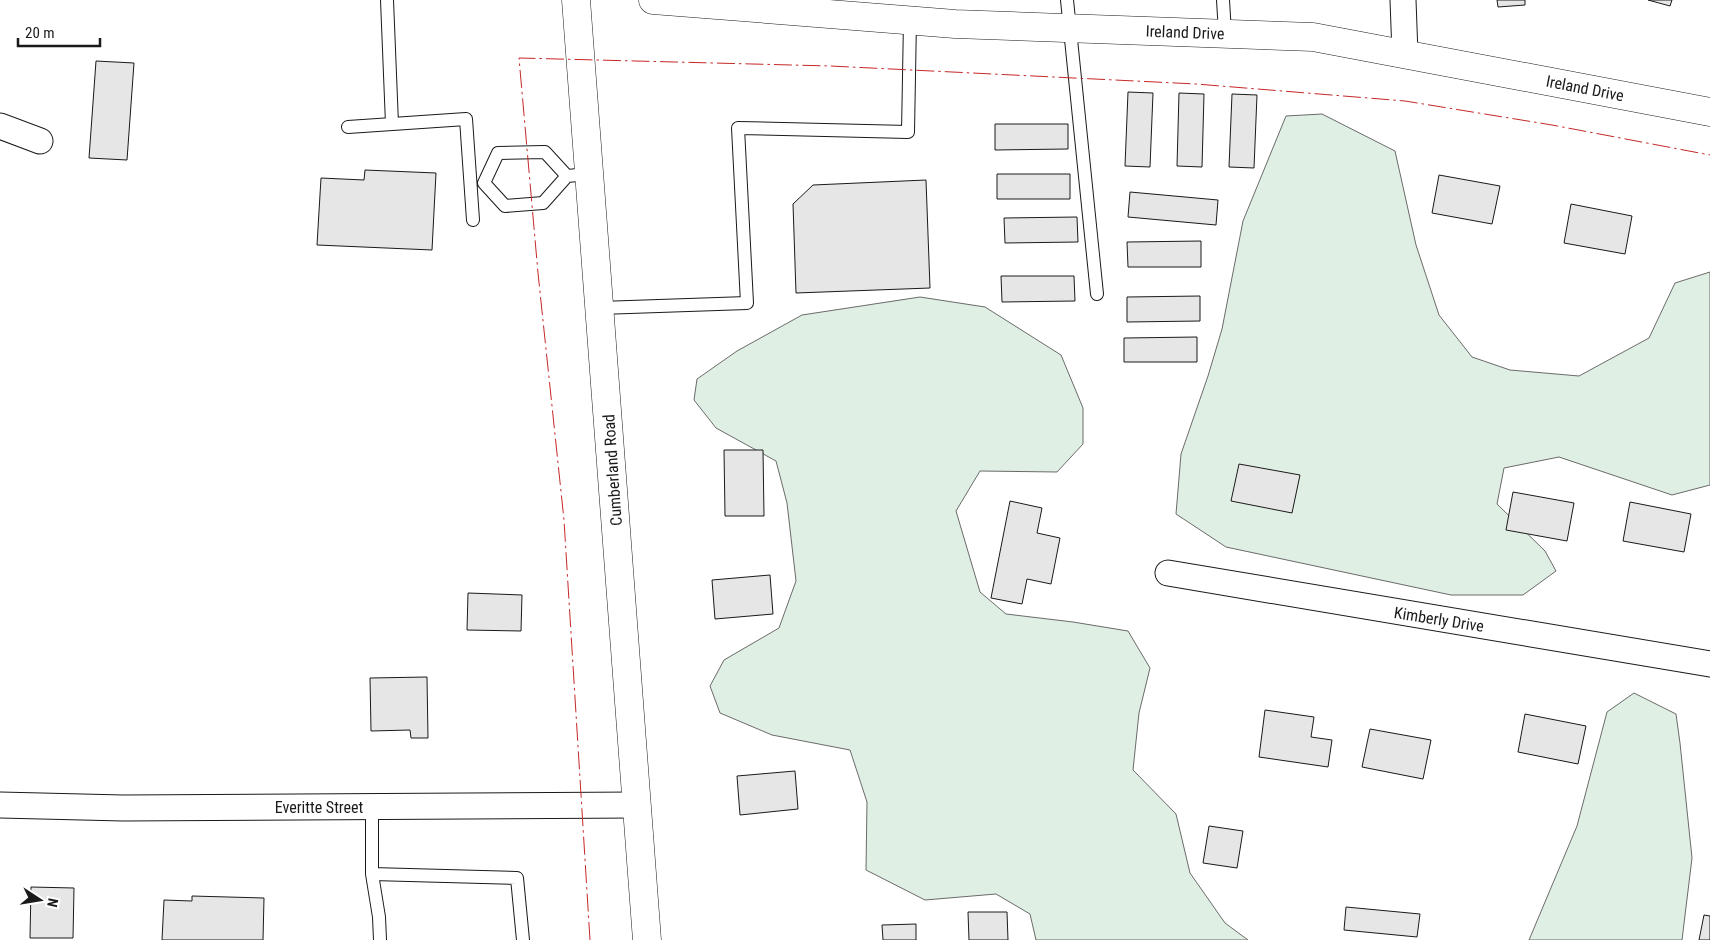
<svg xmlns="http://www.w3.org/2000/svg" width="1710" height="940" font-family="'Roboto Condensed',sans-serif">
<rect width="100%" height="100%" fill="#fff"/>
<path fill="#e0efe3" stroke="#6a6a6a" d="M 1322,114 L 1395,151 L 1416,245 L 1439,315 L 1472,357 L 1510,370 L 1579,376 L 1649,338 L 1675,283 L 1710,272 L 1710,485 L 1672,495 L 1559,457 L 1504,468 L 1497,504 L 1545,551 L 1556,571 L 1523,595 L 1451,595 L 1226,547 L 1176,514 L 1181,454 L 1208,376 L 1222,329 L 1243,221 L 1286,116 Z
M 920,297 L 985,307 L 1061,355 L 1083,408 L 1083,444 L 1057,472 L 980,471 L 956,511 L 980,592 L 1006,614 L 1073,622 L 1128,631 L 1150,668 L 1139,713 L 1133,770 L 1176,814 L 1190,873 L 1225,923 L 1248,940 L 1036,940 L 1030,914 L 996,894 L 925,900 L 866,870 L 867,802 L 850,750 L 772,735 L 720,713 L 710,686 L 724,660 L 779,628 L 796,581 L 787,503 L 776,461 L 716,428 L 694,400 L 697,379 L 737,351 L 802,315 Z
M 1634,693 L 1676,714 L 1680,743 L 1692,858 L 1682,940 L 1529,940 L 1577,826 L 1607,712 Z"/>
<path fill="#e6e6e6" stroke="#1a1a1a" d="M 1497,0 L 1525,0 L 1525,5 L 1498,7 Z
M 1648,0 L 1672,0 L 1670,6 Z
M 96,61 L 134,63 L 127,160 L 89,158 Z
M 1128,92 L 1153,93 L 1150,167 L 1125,166 Z
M 1179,93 L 1204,94 L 1202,167 L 1177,166 Z
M 1232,94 L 1257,95 L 1254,168 L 1229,167 Z
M 995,124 L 1068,124 L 1068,149 L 995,150 Z
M 365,170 L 436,173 L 432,250 L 317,245 L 321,178 L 364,180 Z
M 997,174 L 1070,174 L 1070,199 L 997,199 Z
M 1439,175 L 1500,186 L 1492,224 L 1432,213 Z
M 926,180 L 930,288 L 796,293 L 793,204 L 813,185 Z
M 1130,192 L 1218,200 L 1216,225 L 1128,217 Z
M 1571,204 L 1632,216 L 1625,254 L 1564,243 Z
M 1077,217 L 1078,242 L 1005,243 L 1004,218 Z
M 1201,241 L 1201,267 L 1128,267 L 1127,242 Z
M 1001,276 L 1074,276 L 1075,301 L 1002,302 Z
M 1200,296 L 1200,321 L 1127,322 L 1127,297 Z
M 1197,337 L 1197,362 L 1124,362 L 1124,338 Z
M 724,450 L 763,450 L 764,516 L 725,516 Z
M 1239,464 L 1300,475 L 1292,513 L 1231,501 Z
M 1513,492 L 1574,503 L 1567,541 L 1506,530 Z
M 1010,501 L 1042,508 L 1037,533 L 1060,538 L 1051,584 L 1027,579 L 1022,604 L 991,598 Z
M 1630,502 L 1691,514 L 1684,552 L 1623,541 Z
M 770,575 L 773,614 L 715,619 L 712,580 Z
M 468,593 L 522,595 L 521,631 L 467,630 Z
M 427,677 L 428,738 L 411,738 L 410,730 L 371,731 L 370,678 Z
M 1265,710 L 1314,717 L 1311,737 L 1332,740 L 1328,767 L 1259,757 Z
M 1525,714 L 1586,726 L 1578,764 L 1518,752 Z
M 1370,729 L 1431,740 L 1423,779 L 1362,767 Z
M 795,771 L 798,809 L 740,815 L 737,776 Z
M 1209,826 L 1243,831 L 1237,868 L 1203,863 Z
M 31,887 L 74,888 L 73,938 L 30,938 Z
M 192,896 L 264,898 L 263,940 L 162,940 L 164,900 L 192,901 Z
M 1346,907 L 1420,914 L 1417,937 L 1344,930 Z
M 968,912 L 1007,912 L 1008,940 L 969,940 Z
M 1704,915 L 1710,916 L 1710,940 L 1699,940 Z
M 916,924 L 916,940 L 883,940 L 882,925 Z"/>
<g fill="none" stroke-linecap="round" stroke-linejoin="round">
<defs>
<path id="service" d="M 387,0 L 392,124
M 1067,0 L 1097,294
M 1223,0 L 1225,33
M 348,127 L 466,119 L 473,220
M 484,183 L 505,206 L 543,203 L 567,176 L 589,174
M 484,183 L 498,153 L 545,152 L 567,176
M 600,308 L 747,303 L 738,128 L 908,132 L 910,20
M 372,807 L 372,874 L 517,878 L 523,940
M 372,874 L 379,917 L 380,940"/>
<path id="minor" d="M 1403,0 L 1405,54
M 0,126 L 40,141
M 1168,573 L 1710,664
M 0,805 L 123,808 L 637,805"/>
<path id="secondary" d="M 653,0 L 955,24 L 1313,37 L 1710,112"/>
<path id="primary" d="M 576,0 L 647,940"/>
</defs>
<use href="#service" stroke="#1a1a1a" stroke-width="14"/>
<use href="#minor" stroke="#1a1a1a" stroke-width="27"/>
<use href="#secondary" stroke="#1a1a1a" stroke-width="29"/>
<use href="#primary" stroke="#1a1a1a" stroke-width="29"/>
<use href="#service" stroke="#fff" stroke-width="12"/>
<use href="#minor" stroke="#fff" stroke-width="25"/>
<use href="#secondary" stroke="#fff" stroke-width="28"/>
<use href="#primary" stroke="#fff" stroke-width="28"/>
<path stroke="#c62828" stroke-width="1" stroke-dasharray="18 4 2.5 4" stroke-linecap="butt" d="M 590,940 L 564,520 L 538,273 L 519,58 L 830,66 L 1196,84 L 1405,101 L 1552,125 L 1710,155"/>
</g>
<g text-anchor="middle" stroke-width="4" stroke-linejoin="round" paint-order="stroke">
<g font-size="16" fill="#1a1a1a" stroke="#fff">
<text transform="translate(1185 32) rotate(2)" y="6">Ireland Drive</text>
<text transform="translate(1585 88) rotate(11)" y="6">Ireland Drive</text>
<text transform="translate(612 470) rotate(-94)" y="6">Cumberland Road</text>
<text transform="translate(1439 619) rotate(9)" y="6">Kimberly Drive</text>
<text x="319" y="813">Everitte Street</text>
</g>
</g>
<g transform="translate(40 900) rotate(102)" stroke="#ffffff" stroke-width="4" paint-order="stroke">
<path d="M0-4L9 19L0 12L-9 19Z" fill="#1a1a1a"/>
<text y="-8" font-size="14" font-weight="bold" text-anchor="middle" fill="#1a1a1a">N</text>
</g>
<path d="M18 38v8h82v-8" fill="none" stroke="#1a1a1a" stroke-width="2.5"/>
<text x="25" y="38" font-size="15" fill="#1a1a1a" stroke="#ffffff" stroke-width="4" paint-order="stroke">20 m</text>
</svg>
